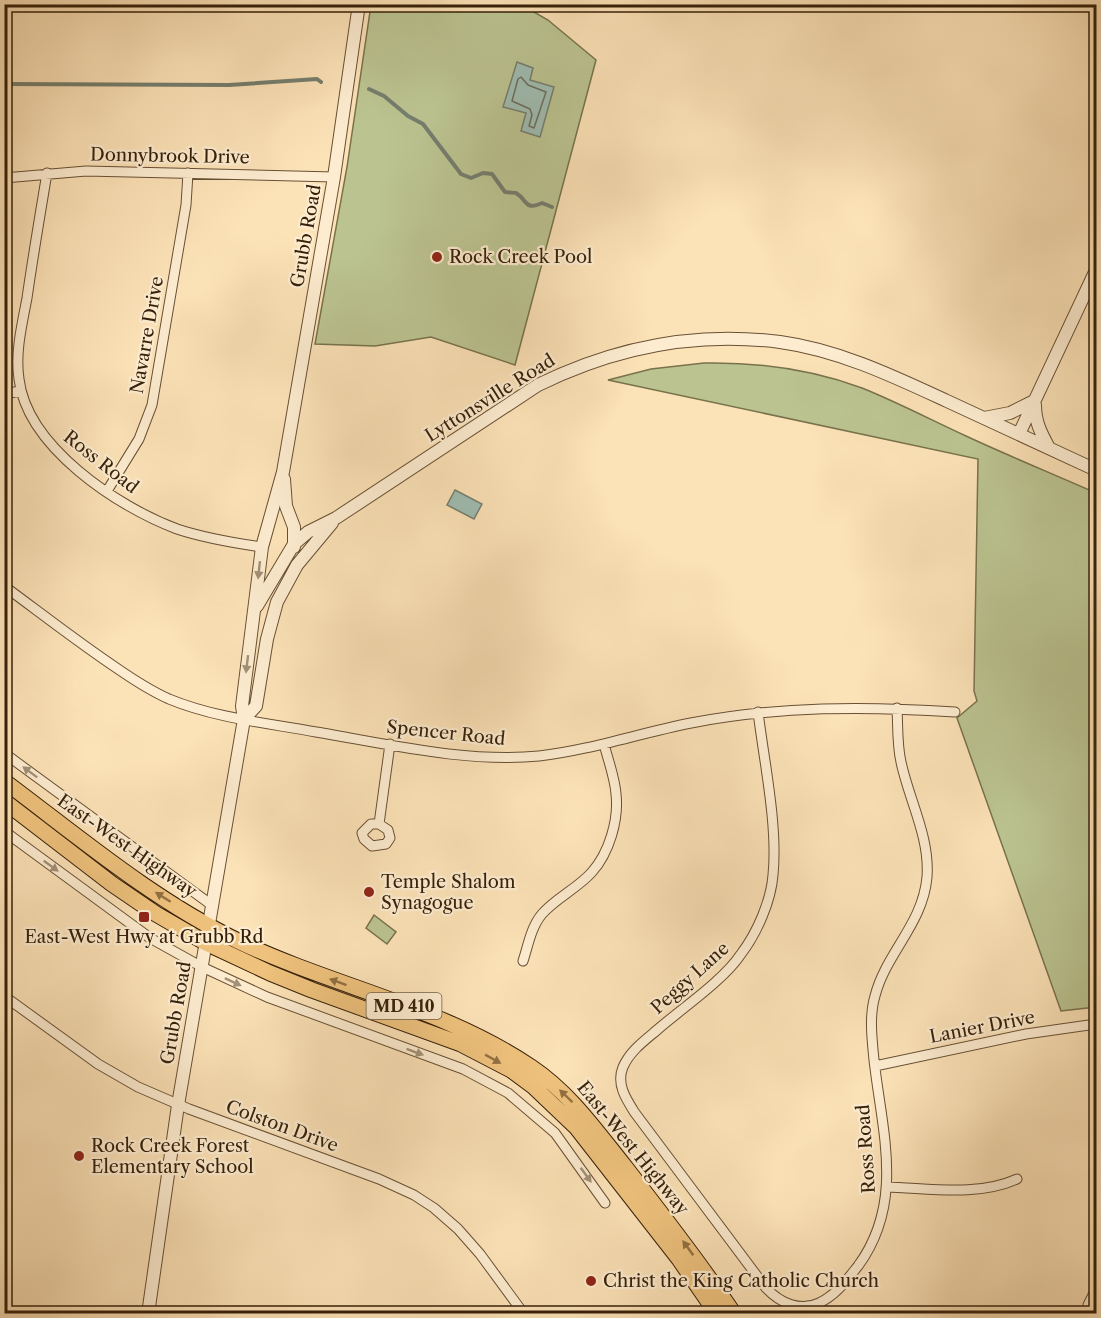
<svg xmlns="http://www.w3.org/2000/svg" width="1101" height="1318" font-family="'Libre Caslon Text',serif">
<rect width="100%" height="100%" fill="#fce2b7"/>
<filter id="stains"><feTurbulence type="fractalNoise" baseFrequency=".00333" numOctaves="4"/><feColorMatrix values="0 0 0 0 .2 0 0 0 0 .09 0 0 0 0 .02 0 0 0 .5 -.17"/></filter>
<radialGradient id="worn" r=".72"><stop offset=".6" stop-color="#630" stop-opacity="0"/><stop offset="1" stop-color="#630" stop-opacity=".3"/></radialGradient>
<path fill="#bbc491" stroke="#78724d" stroke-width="1.5" d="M 371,5 L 522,5 L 548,20 L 596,60 L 515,365 L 431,337 L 375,346 L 315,344 L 347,167 Z
M 704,363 C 758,362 811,369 862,388 C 897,402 931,420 966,436 C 1009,456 1053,474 1096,493 L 1096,1007 L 1061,1011 L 957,718 L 977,701 L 974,691 L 978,459 L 608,380 L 651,369 Z
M 374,915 L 396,932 L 387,944 L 366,928 Z"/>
<path fill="#9fbdb2" stroke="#757e6e" stroke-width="1.5" d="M 517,62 L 533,68 L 530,80 L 554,87 L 540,137 L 521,131 L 526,113 L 503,107 Z
M 455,490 L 482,504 L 474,519 L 447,505 Z"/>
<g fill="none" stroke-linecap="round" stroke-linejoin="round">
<path stroke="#6a6e5e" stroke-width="1.5" d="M 521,77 L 528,85 L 546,92 L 534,128 L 529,126 L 532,115 L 530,109 L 512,101 L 518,79 Z"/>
<path stroke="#757e6e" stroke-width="4" d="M 4,84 L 229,85 L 317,79 L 321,82
M 369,89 L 384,96 L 408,116 L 423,124 L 461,174 L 471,178 L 483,173 L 492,174 L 505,192 C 507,192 515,193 516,193 C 528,200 524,211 542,203 L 552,207"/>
<defs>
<path id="minor" d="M 4,5 L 9,4
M 47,173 C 40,215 33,256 27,298 C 22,325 15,352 19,379 C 27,447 118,507 177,529 C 204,538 234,543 262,547
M 4,178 L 86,171 L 334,177
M 4,394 L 20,391
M 107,491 L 139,439 L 152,405 L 186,205 L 188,173
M 4,586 C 42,614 79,643 118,669 C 134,680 151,691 169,699 C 215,718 267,723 316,732 C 388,744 466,763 539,756 C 591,750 640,733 691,723 C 778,706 866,706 955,712
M 758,712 C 764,761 778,826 773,875 C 771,901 757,933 741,954 C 724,980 681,1009 657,1030 C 644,1041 630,1051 623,1067 C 616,1084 626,1099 635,1113 L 766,1288 C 780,1303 800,1312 819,1303 C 836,1295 846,1281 858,1266 C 905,1202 882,1132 874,1060 C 872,1039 869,1016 875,996 C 886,953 923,924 927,877 C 930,837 909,800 901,762 C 897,745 898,726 897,708
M 4,753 L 213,906
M 379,824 L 388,830 L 390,838 L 386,844 L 372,846 L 364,839 L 362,833 L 371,824 L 379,824 L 390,744
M 4,831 L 150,938 L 202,967 L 267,997 L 463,1069 L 508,1093 L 555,1133 L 605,1203
M 523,961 C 528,946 531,927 542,914 C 556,898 578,888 592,872 C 609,853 619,820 616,794 C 615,778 608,760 604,744
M 4,996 L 98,1064 L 138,1087 L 189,1109 L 379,1179 L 414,1195 L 434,1208 L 458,1229 L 480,1254 L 524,1314
M 875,1066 L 1026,1034 L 1096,1024
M 886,1187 C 929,1188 977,1197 1017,1179
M 1019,1314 L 1066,1314
M 1087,1314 L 1088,1305 L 1096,1289"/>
<path id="tertiary" d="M 1035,405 C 1035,422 1041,433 1049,448
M 984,418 L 1010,413 L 1034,401
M 1019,434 L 1096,270
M 284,479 L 286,506 L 294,527 L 294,547
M 257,606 L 294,544 L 308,532 L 336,518 L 538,385 C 615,347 694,331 780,342 C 839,350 895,377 947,401 C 997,424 1047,447 1096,470
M 244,719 L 256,706 L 267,639 L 277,602 L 297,565 L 332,523
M 148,1314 L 178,1105 L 244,719 L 242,706 L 262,547 L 283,472 L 334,177 L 359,4"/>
<path id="primary" d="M 4,781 C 79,837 153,900 238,941 C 334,987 442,1007 531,1067 C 570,1093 597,1132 626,1168 C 663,1216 700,1263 734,1314
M 4,801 L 112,884 L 156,914 L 206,943 L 270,973 L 312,990 L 461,1044 L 511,1070 L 534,1087 L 576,1127 L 679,1259 L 717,1314"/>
</defs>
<use href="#minor" stroke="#685034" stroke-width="11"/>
<use href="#tertiary" stroke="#685034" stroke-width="14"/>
<use href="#primary" stroke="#362009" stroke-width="17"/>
<use href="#minor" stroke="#fdecd0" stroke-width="9"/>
<use href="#tertiary" stroke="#fdecd0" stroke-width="12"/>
<use href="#primary" stroke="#eec17c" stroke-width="15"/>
</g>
<defs><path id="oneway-solid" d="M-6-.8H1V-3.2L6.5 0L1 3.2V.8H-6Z" transform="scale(1.5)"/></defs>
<g fill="#a39076">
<use href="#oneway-solid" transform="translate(259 570) rotate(96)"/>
<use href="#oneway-solid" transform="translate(247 664) rotate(97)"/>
<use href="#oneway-solid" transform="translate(30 772) rotate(-143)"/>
<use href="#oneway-solid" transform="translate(51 866) rotate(36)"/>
<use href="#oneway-solid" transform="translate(233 982) rotate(25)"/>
<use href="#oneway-solid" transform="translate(415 1052) rotate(20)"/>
<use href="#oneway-solid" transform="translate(586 1175) rotate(54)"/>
</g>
<g fill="#927042">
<use href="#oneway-solid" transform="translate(163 897) rotate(-148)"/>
<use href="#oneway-solid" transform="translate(338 982) rotate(-160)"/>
<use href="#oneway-solid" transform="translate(493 1059) rotate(29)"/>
<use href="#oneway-solid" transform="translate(566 1096) rotate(-136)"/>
<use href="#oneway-solid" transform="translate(688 1248) rotate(-126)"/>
</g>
<g fill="#8f2418" stroke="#fdecd0" stroke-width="2">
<circle cx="437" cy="257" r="6"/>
<circle cx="369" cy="892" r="6"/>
<rect x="138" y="911" width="12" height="12" rx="3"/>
<circle cx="79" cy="1156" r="6"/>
<circle cx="591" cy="1281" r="6"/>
</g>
<g text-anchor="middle" stroke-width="4.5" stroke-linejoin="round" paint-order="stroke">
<rect fill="#fdecd0" stroke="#725d45" stroke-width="1.5" x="366.5" y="993" width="75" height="26" rx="4.5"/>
<g font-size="16" font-weight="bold" fill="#362009">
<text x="404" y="1012">MD 410</text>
</g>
<g font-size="18" fill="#362009" stroke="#fdecd0">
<text transform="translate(170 156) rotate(1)" y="6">Donnybrook Drive</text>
<text transform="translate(306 236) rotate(-80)" y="6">Grubb Road</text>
<text transform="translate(147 335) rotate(-80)" y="6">Navarre Drive</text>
<text transform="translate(490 398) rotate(-32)" y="6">Lyttonsville Road</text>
<text transform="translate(101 462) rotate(38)" y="6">Ross Road</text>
<text transform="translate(446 733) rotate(6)" y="6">Spencer Road</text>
<text transform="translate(127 846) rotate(35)" y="6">East-West Highway</text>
<text transform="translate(690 978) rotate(-42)" y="6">Peggy Lane</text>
<text transform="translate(176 1013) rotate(-80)" y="6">Grubb Road</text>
<text transform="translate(982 1027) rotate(-11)" y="6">Lanier Drive</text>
<text transform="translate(282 1126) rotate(20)" y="6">Colston Drive</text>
<text transform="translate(633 1148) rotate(51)" y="6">East-West Highway</text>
<text transform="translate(866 1149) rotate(-94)" y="6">Ross Road</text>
</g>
<g font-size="18" fill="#362009" stroke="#fdecd0" text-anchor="start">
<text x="449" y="263">Rock Creek Pool</text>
<text x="381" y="888">Temple Shalom<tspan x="381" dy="21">Synagogue</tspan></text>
<text x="144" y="943" text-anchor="middle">East-West Hwy at Grubb Rd</text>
<text x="91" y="1152">Rock Creek Forest<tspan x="91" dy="21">Elementary School</tspan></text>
<text x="603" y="1287">Christ the King Catholic Church</text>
</g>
</g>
<rect width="1101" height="1318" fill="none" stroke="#fce2b7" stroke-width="24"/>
<rect x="6" y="6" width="1089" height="1306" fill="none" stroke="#362009" stroke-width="3"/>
<rect x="12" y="12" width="1077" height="1294" fill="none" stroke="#362009" stroke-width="1.5"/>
<rect width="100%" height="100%" filter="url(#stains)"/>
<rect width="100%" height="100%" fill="url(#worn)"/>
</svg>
